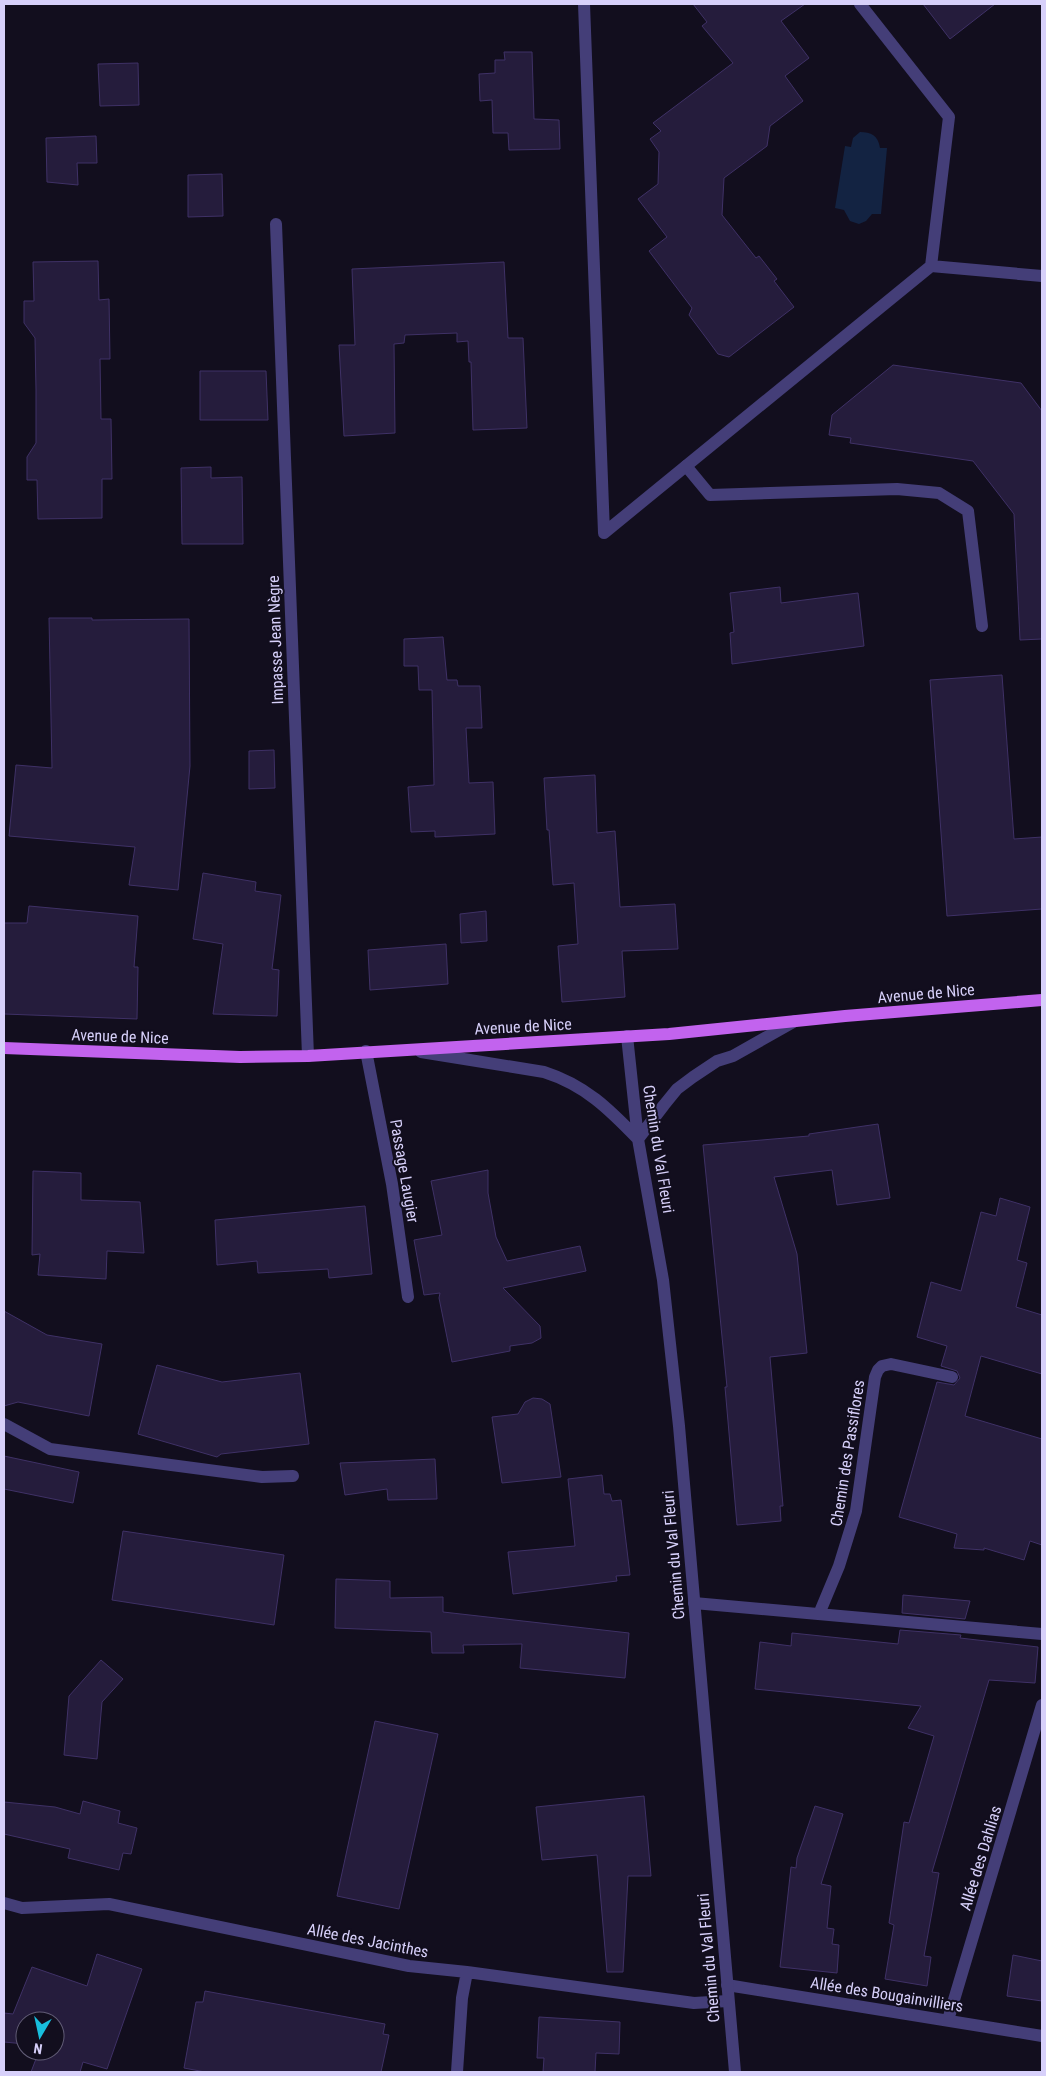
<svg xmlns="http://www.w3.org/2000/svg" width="1046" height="2076" font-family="'Roboto Condensed',sans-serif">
<rect width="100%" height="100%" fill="#120e1e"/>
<path fill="#132342" d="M 860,132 C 871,132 878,135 880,148 L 887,148 L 881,214 L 872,214 L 866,221 L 859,224 L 850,221 L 844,210 L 835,208 L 845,146 L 851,147 L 853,138 Z"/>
<path fill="#251c3c" stroke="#3f3166" d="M 693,4 L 805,4 L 781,21 L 809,58 L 785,76 L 803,101 L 770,126 L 767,146 L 724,178 L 722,215 L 756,258 L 759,256 L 777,279 L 774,281 L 794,307 L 729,357 L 718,354 L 704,335 L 689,315 L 692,308 L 649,251 L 667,237 L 638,199 L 658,184 L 659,152 L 650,139 L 661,131 L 653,123 L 733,63 L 702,26 L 707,22 Z
M 923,4 L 995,4 L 950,39 Z
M 504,52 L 532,52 L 534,119 L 559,120 L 560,149 L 509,150 L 508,133 L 493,133 L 492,100 L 480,101 L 479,74 L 495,73 L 495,60 L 505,60 Z
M 138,63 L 139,105 L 100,106 L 98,64 Z
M 96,136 L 97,163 L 77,163 L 78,185 L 47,182 L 46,138 Z
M 222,174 L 223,216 L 188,217 L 188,175 Z
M 98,261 L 99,300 L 109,299 L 110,359 L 100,359 L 101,419 L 111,419 L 112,479 L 102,479 L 102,518 L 38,519 L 37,480 L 27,480 L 27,457 L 36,443 L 36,390 L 35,338 L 24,323 L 24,301 L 34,301 L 33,262 Z
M 504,262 L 508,338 L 523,338 L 527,428 L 473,430 L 471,362 L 469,362 L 468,341 L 457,342 L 457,333 L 405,335 L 404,343 L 394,344 L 395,433 L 344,436 L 339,345 L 355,345 L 352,269 Z
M 893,365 L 1021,383 L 1042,411 L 1042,639 L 1020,640 L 1014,514 L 973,461 L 850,443 L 851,438 L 829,435 L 832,415 Z
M 200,371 L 266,371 L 268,420 L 200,420 Z
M 211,467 L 211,478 L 242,477 L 243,544 L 182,544 L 181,468 Z
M 780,587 L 781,603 L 858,593 L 864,646 L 732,664 L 730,633 L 734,632 L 730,593 Z
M 49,618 L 92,618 L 92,620 L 189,619 L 190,766 L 178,890 L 129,885 L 135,847 L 9,836 L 16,765 L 52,768 Z
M 443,637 L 447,680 L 457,680 L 458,686 L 480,686 L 482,728 L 466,728 L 469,783 L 493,782 L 495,834 L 435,837 L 435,831 L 411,832 L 408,787 L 434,785 L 432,690 L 419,690 L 418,666 L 404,666 L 404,639 Z
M 1002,675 L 1014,839 L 1042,837 L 1042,909 L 947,916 L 930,680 Z
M 274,750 L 275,788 L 249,789 L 249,751 Z
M 595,775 L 597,833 L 615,831 L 620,907 L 675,904 L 678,949 L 622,951 L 625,997 L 562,1002 L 558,946 L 578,944 L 574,883 L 553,885 L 549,830 L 547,830 L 544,778 Z
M 203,873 L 256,882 L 255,891 L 281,895 L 272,969 L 279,970 L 277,1016 L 213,1014 L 223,944 L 193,939 Z
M 29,906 L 138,916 L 134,967 L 138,967 L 137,1019 L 4,1014 L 4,923 L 27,923 Z
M 486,911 L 487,941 L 461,943 L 460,914 Z
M 446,944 L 448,984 L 370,990 L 368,950 Z
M 878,1124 L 890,1198 L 837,1205 L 832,1170 L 774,1177 L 797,1254 L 807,1353 L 770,1357 L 783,1506 L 780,1506 L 781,1521 L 737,1525 L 725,1387 L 727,1387 L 703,1145 L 809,1136 L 809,1134 Z
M 488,1170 L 488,1193 L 496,1237 L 507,1261 L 580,1246 L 586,1271 L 503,1288 L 540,1326 L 541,1338 L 532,1343 L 510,1346 L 510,1351 L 452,1362 L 439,1298 L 440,1293 L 424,1295 L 414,1240 L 442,1235 L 431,1181 Z
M 33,1171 L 81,1173 L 81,1200 L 140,1202 L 144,1253 L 107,1251 L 106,1279 L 38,1275 L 40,1254 L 32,1255 Z
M 1000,1198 L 1030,1207 L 1017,1260 L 1027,1263 L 1016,1307 L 1042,1315 L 1042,1374 L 981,1356 L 965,1416 L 1042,1439 L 1042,1545 L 1030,1541 L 1024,1560 L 984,1548 L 984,1550 L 954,1548 L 957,1534 L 899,1517 L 937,1382 L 954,1385 L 960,1378 L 957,1371 L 941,1366 L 947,1346 L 917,1337 L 931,1282 L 961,1291 L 981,1212 L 996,1216 Z
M 365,1206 L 372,1274 L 329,1278 L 328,1269 L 258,1273 L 257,1261 L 217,1265 L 215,1220 Z
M 4,1311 L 47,1335 L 102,1344 L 89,1416 L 18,1402 L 4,1406 Z
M 157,1365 L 222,1382 L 300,1373 L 309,1444 L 221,1454 L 217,1457 L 138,1434 Z
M 533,1398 L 542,1399 L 550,1404 L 561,1477 L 502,1483 L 492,1417 L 518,1414 L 525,1402 Z
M 4,1456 L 79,1472 L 73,1503 L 4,1489 Z
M 435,1459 L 437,1499 L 388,1500 L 387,1489 L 345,1495 L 340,1463 Z
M 602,1475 L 604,1494 L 610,1494 L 612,1501 L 621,1500 L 630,1575 L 616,1576 L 617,1581 L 513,1594 L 508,1552 L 575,1546 L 568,1479 Z
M 123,1531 L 284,1555 L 274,1625 L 112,1600 Z
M 336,1579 L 390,1581 L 390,1598 L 443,1597 L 443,1612 L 629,1633 L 625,1678 L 520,1668 L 522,1644 L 463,1645 L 464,1653 L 432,1653 L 431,1632 L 335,1628 Z
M 903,1595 L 970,1601 L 965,1619 L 902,1613 Z
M 900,1630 L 961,1635 L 960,1638 L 1038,1647 L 1035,1683 L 989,1680 L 932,1872 L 939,1873 L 924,1956 L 931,1957 L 927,1986 L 885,1979 L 894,1925 L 889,1923 L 904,1822 L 909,1823 L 934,1736 L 908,1728 L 921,1706 L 755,1689 L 760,1642 L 791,1646 L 792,1633 L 898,1644 Z
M 101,1660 L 123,1679 L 102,1702 L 97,1759 L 64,1755 L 69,1696 Z
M 375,1721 L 438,1734 L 399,1909 L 337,1896 Z
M 644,1796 L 651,1876 L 628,1876 L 623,1972 L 607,1972 L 597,1855 L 542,1860 L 536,1807 Z
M 83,1801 L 120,1811 L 118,1823 L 137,1828 L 131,1854 L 123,1853 L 119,1870 L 68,1858 L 70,1849 L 4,1834 L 4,1802 L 55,1807 L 80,1814 Z
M 815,1806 L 843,1814 L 821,1884 L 831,1886 L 827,1928 L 834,1929 L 832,1944 L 839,1945 L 837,1973 L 780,1967 L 791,1867 L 796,1868 L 797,1858 Z
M 97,1954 L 142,1969 L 107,2069 L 83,2062 L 80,2072 L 31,2072 L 39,2051 L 55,2051 L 55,2021 L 25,2021 L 25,2044 L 4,2042 L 4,2013 L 13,2014 L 32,1967 L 87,1986 Z
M 1013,1955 L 1042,1961 L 1042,2001 L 1007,1996 Z
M 205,1991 L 385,2024 L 383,2034 L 389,2035 L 381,2072 L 205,2072 L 184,2068 L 196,2002 L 203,2002 Z
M 539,2017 L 620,2022 L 619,2054 L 596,2053 L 595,2072 L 543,2072 L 544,2058 L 537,2058 Z"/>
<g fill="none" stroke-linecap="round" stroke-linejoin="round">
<path stroke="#443e78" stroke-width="12" d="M 686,466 L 710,495 L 897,489 L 939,493 L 968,511 L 982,626
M 4,1424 L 50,1449 L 262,1477 L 293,1476"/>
<path stroke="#443e78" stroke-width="12" d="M 584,4 L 604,533 L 931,266
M 860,4 L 949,117 L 931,266 L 1042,276
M 276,224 L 308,1056
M 366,1051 L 392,1184 L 408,1297
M 694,1603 L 1042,1634
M 819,1614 L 839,1566 L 856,1511 L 875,1377 L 878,1370 L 882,1366 L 891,1364 L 952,1377
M 4,1903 L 22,1908 L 109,1904 L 409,1966 L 467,1972 L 694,2003 L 728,2001
M 727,1985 L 1042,2036
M 948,2020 L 1042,1705
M 457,2072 L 462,1998 L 467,1972"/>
<path stroke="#443e78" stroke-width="12" d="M 627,1036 L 638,1139 L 663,1280 L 679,1426 L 735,2072
M 421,1052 L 544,1072 C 585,1085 609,1109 638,1139
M 638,1139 L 664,1105 L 677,1089 L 693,1077 L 717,1061 L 733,1056 L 795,1021"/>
<path stroke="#c263ee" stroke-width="12" d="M 4,1048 L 240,1057 L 308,1056 L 669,1034 L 845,1016 L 1042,1000"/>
</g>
<g text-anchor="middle" stroke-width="4" stroke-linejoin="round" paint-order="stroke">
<g font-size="16" fill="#d7d0fa" stroke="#120e1e">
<text transform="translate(275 640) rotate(-92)" y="6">Impasse Jean Nègre</text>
<text transform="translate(926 993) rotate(-5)" y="6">Avenue de Nice</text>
<text transform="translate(523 1026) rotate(-3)" y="6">Avenue de Nice</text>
<text transform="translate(120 1036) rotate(2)" y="6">Avenue de Nice</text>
<text transform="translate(659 1149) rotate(81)" y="6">Chemin du Val Fleuri</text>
<text transform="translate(405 1171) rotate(80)" y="6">Passage Laugier</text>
<text transform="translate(847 1453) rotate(-81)" y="6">Chemin des Passiflores</text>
<text transform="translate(673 1555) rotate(-95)" y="6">Chemin du Val Fleuri</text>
<text transform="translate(980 1858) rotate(-73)" y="6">Allée des Dahlias</text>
<text transform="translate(368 1940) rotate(11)" y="6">Allée des Jacinthes</text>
<text transform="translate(708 1958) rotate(-95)" y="6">Chemin du Val Fleuri</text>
<text transform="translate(887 1994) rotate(9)" y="6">Allée des Bougainvilliers</text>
</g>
</g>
<rect width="1046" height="2076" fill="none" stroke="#d7d0fa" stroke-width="10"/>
<g transform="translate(40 2036) rotate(189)"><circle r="24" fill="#120e1e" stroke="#615c76"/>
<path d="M0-4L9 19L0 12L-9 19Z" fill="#18bedd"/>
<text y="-8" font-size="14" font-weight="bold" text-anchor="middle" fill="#d7d0fa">N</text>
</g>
</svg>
